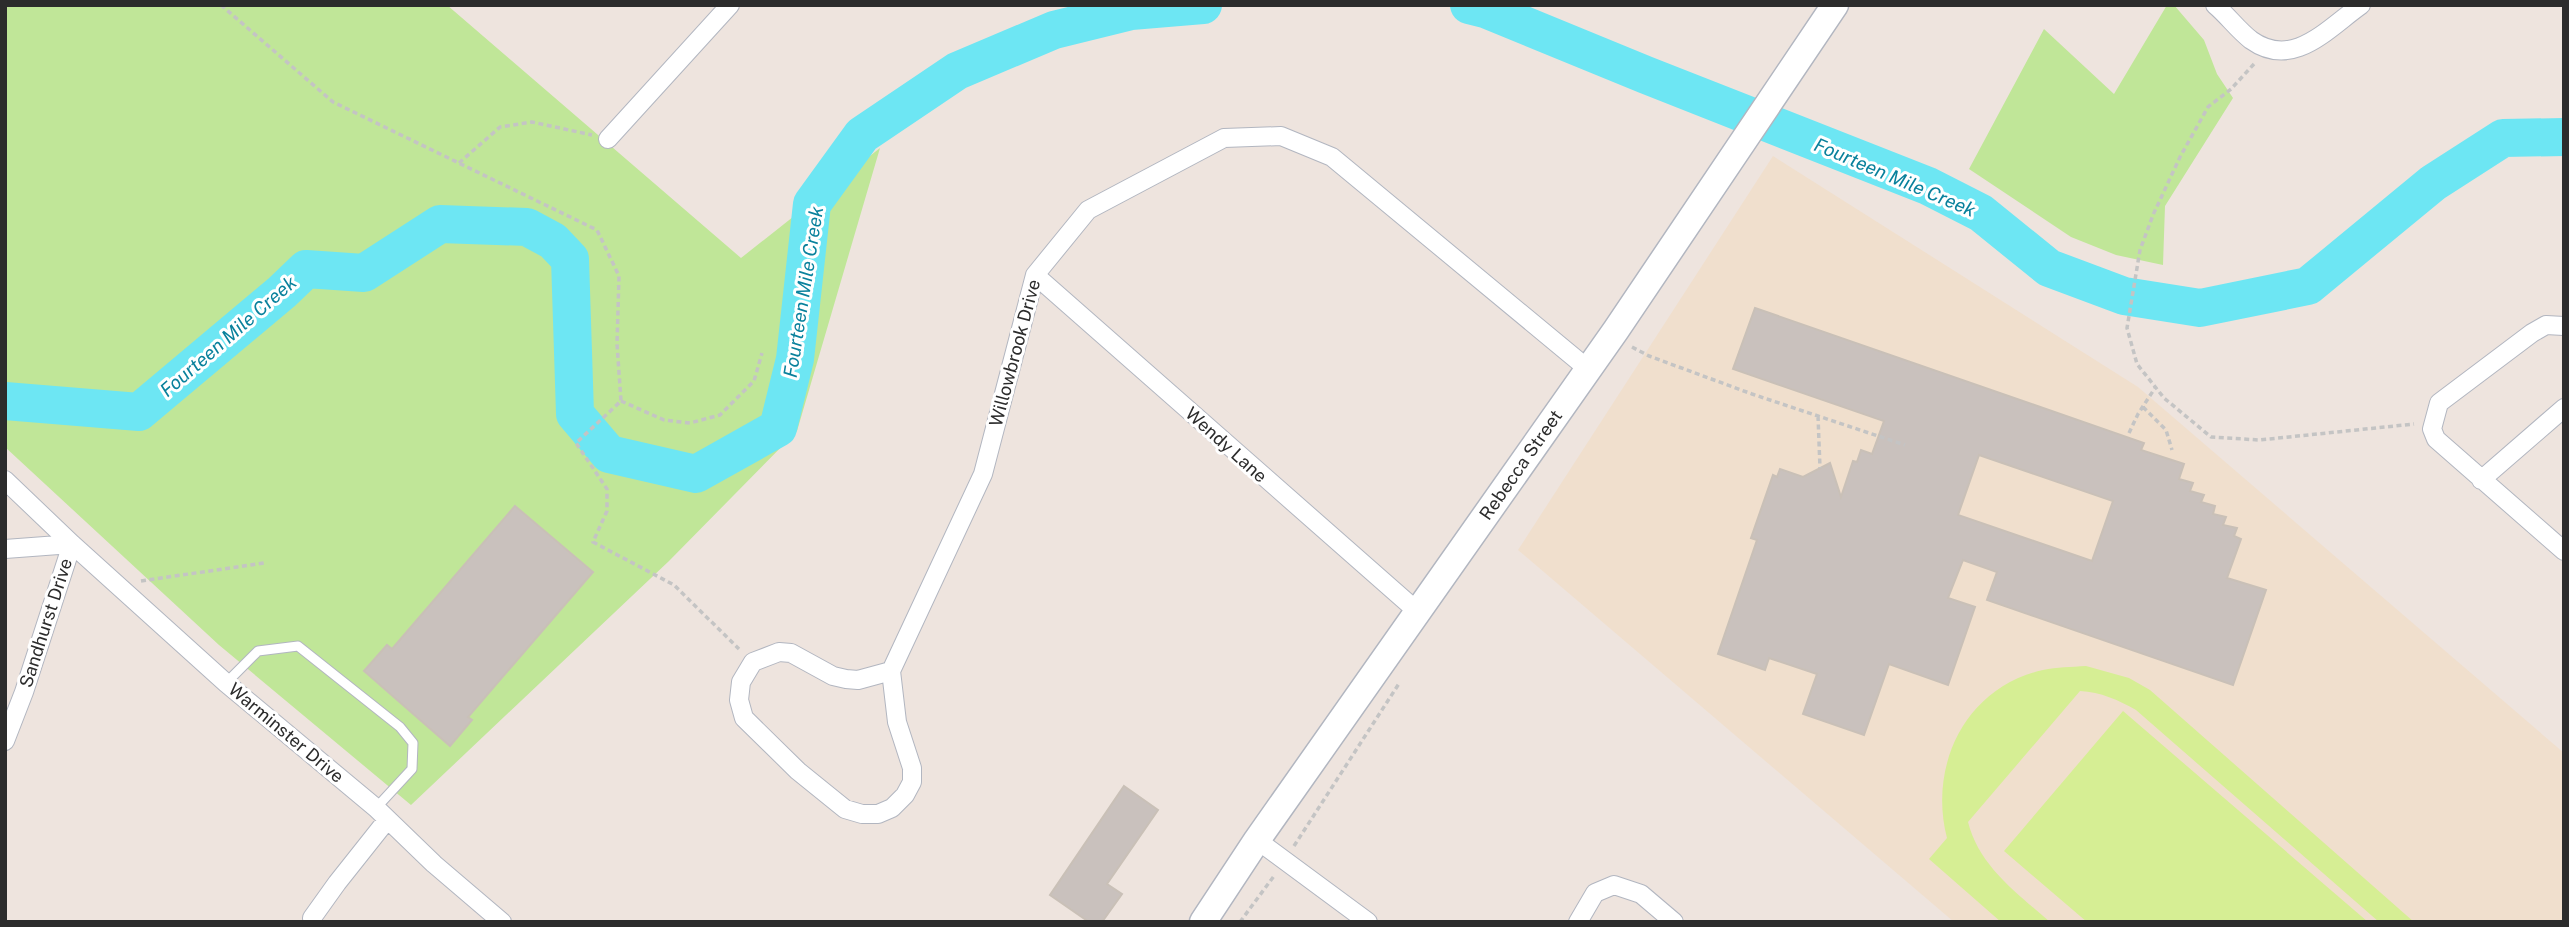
<svg xmlns="http://www.w3.org/2000/svg" width="2569" height="927" font-family="'Public Sans',sans-serif">
<rect width="100%" height="100%" fill="#eee4de"/>
<path fill="#f0dfcd" d="M 1773,156 L 2138,387 L 2564,753 L 2564,922 L 1954,922 L 1518,550 Z"/>
<path fill="#c0e698" d="M 5,5 L 447,5 L 741,258 L 880,148 L 797,431 L 669,561 L 411,805 L 219,645 L 5,447 Z
M 2167,5 L 2174,5 L 2204,40 L 2217,74 L 2233,98 L 2165,206 L 2163,265 L 2116,255 L 2071,237 L 1969,169 L 2044,29 L 2114,94 Z"/>
<path fill="#d6ee94" d="M 2086,666 L 2129,678 L 2150,690 L 2414,922 L 2379,922 L 2136,710 C 2118,700 2101,692 2080,691 L 1968,822 C 1979,866 2017,893 2050,922 L 2001,922 L 1929,859 L 1947,838 C 1928,765 1966,687 2043,670 C 2057,667 2071,667 2086,666 Z
M 2123,711 L 2368,922 L 2087,922 L 2004,851 Z"/>
<g fill="none" stroke-linecap="round" stroke-linejoin="round">
<path stroke="#6de6f3" stroke-width="38" d="M 1469,5 L 1485,9 L 1646,75 L 1928,186 L 1981,213 L 2049,268 L 2124,296 L 2200,308 L 2308,286 L 2433,183 L 2503,138 L 2564,137
M 5,401 L 139,412 L 282,292 L 306,269 L 364,273 L 440,224 L 527,227 L 553,241 L 570,259 L 575,414 L 609,454 L 696,474 L 778,428 L 795,359 L 812,204 L 862,135 L 957,71 L 1054,30 L 1131,11 L 1203,5"/>
</g>
<path fill="#c9c1bd" stroke="#c9c0b7" stroke-width="2" fill-rule="evenodd" d="M 1755,308 L 2144,443 L 2141,450 L 2184,464 L 2179,479 L 2193,483 L 2190,491 L 2204,495 L 2201,502 L 2215,506 L 2213,514 L 2226,517 L 2223,525 L 2237,528 L 2234,536 L 2241,539 L 2227,578 L 2266,590 L 2233,685 L 1987,600 L 1997,572 L 1963,560 L 1948,598 L 1975,607 L 1948,685 L 1889,664 L 1864,735 L 1803,714 L 1817,674 L 1769,658 L 1765,670 L 1718,654 L 1757,540 L 1751,538 L 1773,475 L 1777,477 L 1780,469 L 1803,477 L 1830,463 L 1841,497 L 1853,461 L 1857,462 L 1861,450 L 1872,454 L 1884,421 L 1733,369 ZM 1979,455 L 2113,501 L 2092,561 L 1958,515 Z
M 515,506 L 593,572 L 468,717 L 472,720 L 450,746 L 364,671 L 387,645 L 392,649 Z
M 1124,786 L 1158,810 L 1107,884 L 1122,894 L 1102,922 L 1089,922 L 1050,895 Z"/>
<g fill="none" stroke-linecap="round" stroke-linejoin="round">
<defs>
<path id="lane" d="M 226,683 L 258,651 L 298,646 L 400,727 L 413,743 L 412,769 L 376,808"/>
<path id="street" d="M 2215,5 C 2228,16 2238,30 2251,40 C 2293,70 2327,29 2361,5
M 608,139 L 730,5
M 1035,275 L 1418,612
M 2564,326 L 2546,325 L 2532,333 L 2439,403 L 2432,429 L 2436,439 L 2564,551
M 5,480 L 72,544 L 226,683 L 376,808 L 434,864 L 502,922
M 2481,480 L 2564,408
M 5,549 L 72,544
M 891,671 L 858,680 L 846,679 L 833,676 L 791,653 L 779,652 L 753,662 L 741,682 L 739,700 L 744,718 L 798,771 L 845,809 L 862,814 L 878,814 L 892,808 L 905,795 L 912,782 L 912,768 L 897,722 L 891,671 L 983,474 L 1035,275 L 1088,210 L 1224,138 L 1281,136 L 1332,157 L 1588,369
M 5,741 L 24,692 L 72,544
M 1257,840 L 1368,922
M 312,918 L 337,883 L 387,820
M 1578,922 L 1595,893 L 1614,885 L 1641,894 L 1674,922"/>
<path id="secondary" d="M 1203,922 L 1257,840 L 1616,330 L 1835,5"/>
</defs>
<use href="#lane" stroke="#b2b6c0" stroke-width="11"/>
<use href="#street" stroke="#b2b6c0" stroke-width="20"/>
<use href="#secondary" stroke="#b2b6c0" stroke-width="29"/>
<path stroke="#c4c4c4" stroke-width="3.5" stroke-dasharray="5 3.5" stroke-linecap="butt" d="M 221,5 L 333,102 L 597,230 L 619,276 L 617,344 L 621,401 L 576,443 L 607,489 L 607,511 L 593,542 L 674,585 L 739,649
M 2254,64 L 2231,89 L 2208,107 L 2180,157 L 2153,215 L 2140,250 L 2127,328 L 2137,364 L 2164,398 L 2211,437 L 2259,440 L 2414,424
M 459,163 L 500,127 L 532,122 L 592,135
M 1632,347 L 1649,356 L 1752,394 L 1905,445
M 621,401 L 664,420 L 690,423 L 720,415 L 754,381 L 762,353
M 2143,407 L 2166,430 L 2172,450
M 1818,416 L 1820,468
M 2129,433 L 2138,414 L 2155,388
M 141,581 L 264,563
M 1294,846 L 1400,682
M 1240,922 L 1274,876"/>
<use href="#lane" stroke="#fff" stroke-width="9"/>
<use href="#street" stroke="#fff" stroke-width="18"/>
<use href="#secondary" stroke="#fff" stroke-width="26"/>
</g>
<g text-anchor="middle" stroke-width="6" stroke-linejoin="round" paint-order="stroke">
<g font-size="18" fill="#2c2c2c" stroke="#fff">
<text transform="translate(1015 353) rotate(-75)" y="6">Willowbrook Drive</text>
<text transform="translate(1226 445) rotate(42)" y="6">Wendy Lane</text>
<text transform="translate(1521 465) rotate(-55)" y="6">Rebecca Street</text>
<text transform="translate(46 623) rotate(-72)" y="6">Sandhurst Drive</text>
<text transform="translate(286 733) rotate(40)" y="6">Warminster Drive</text>
</g>
<g font-size="19" font-style="italic" fill="#09819c" stroke="#fff">
<text transform="translate(1895 177) rotate(23)" y="7">Fourteen Mile Creek</text>
<text transform="translate(803 292) rotate(-81)" y="7">Fourteen Mile Creek</text>
<text transform="translate(228 336) rotate(-41)" y="7">Fourteen Mile Creek</text>
</g>
</g>
<rect width="2569" height="927" fill="none" stroke="#2c2c2c" stroke-width="14"/>
</svg>
